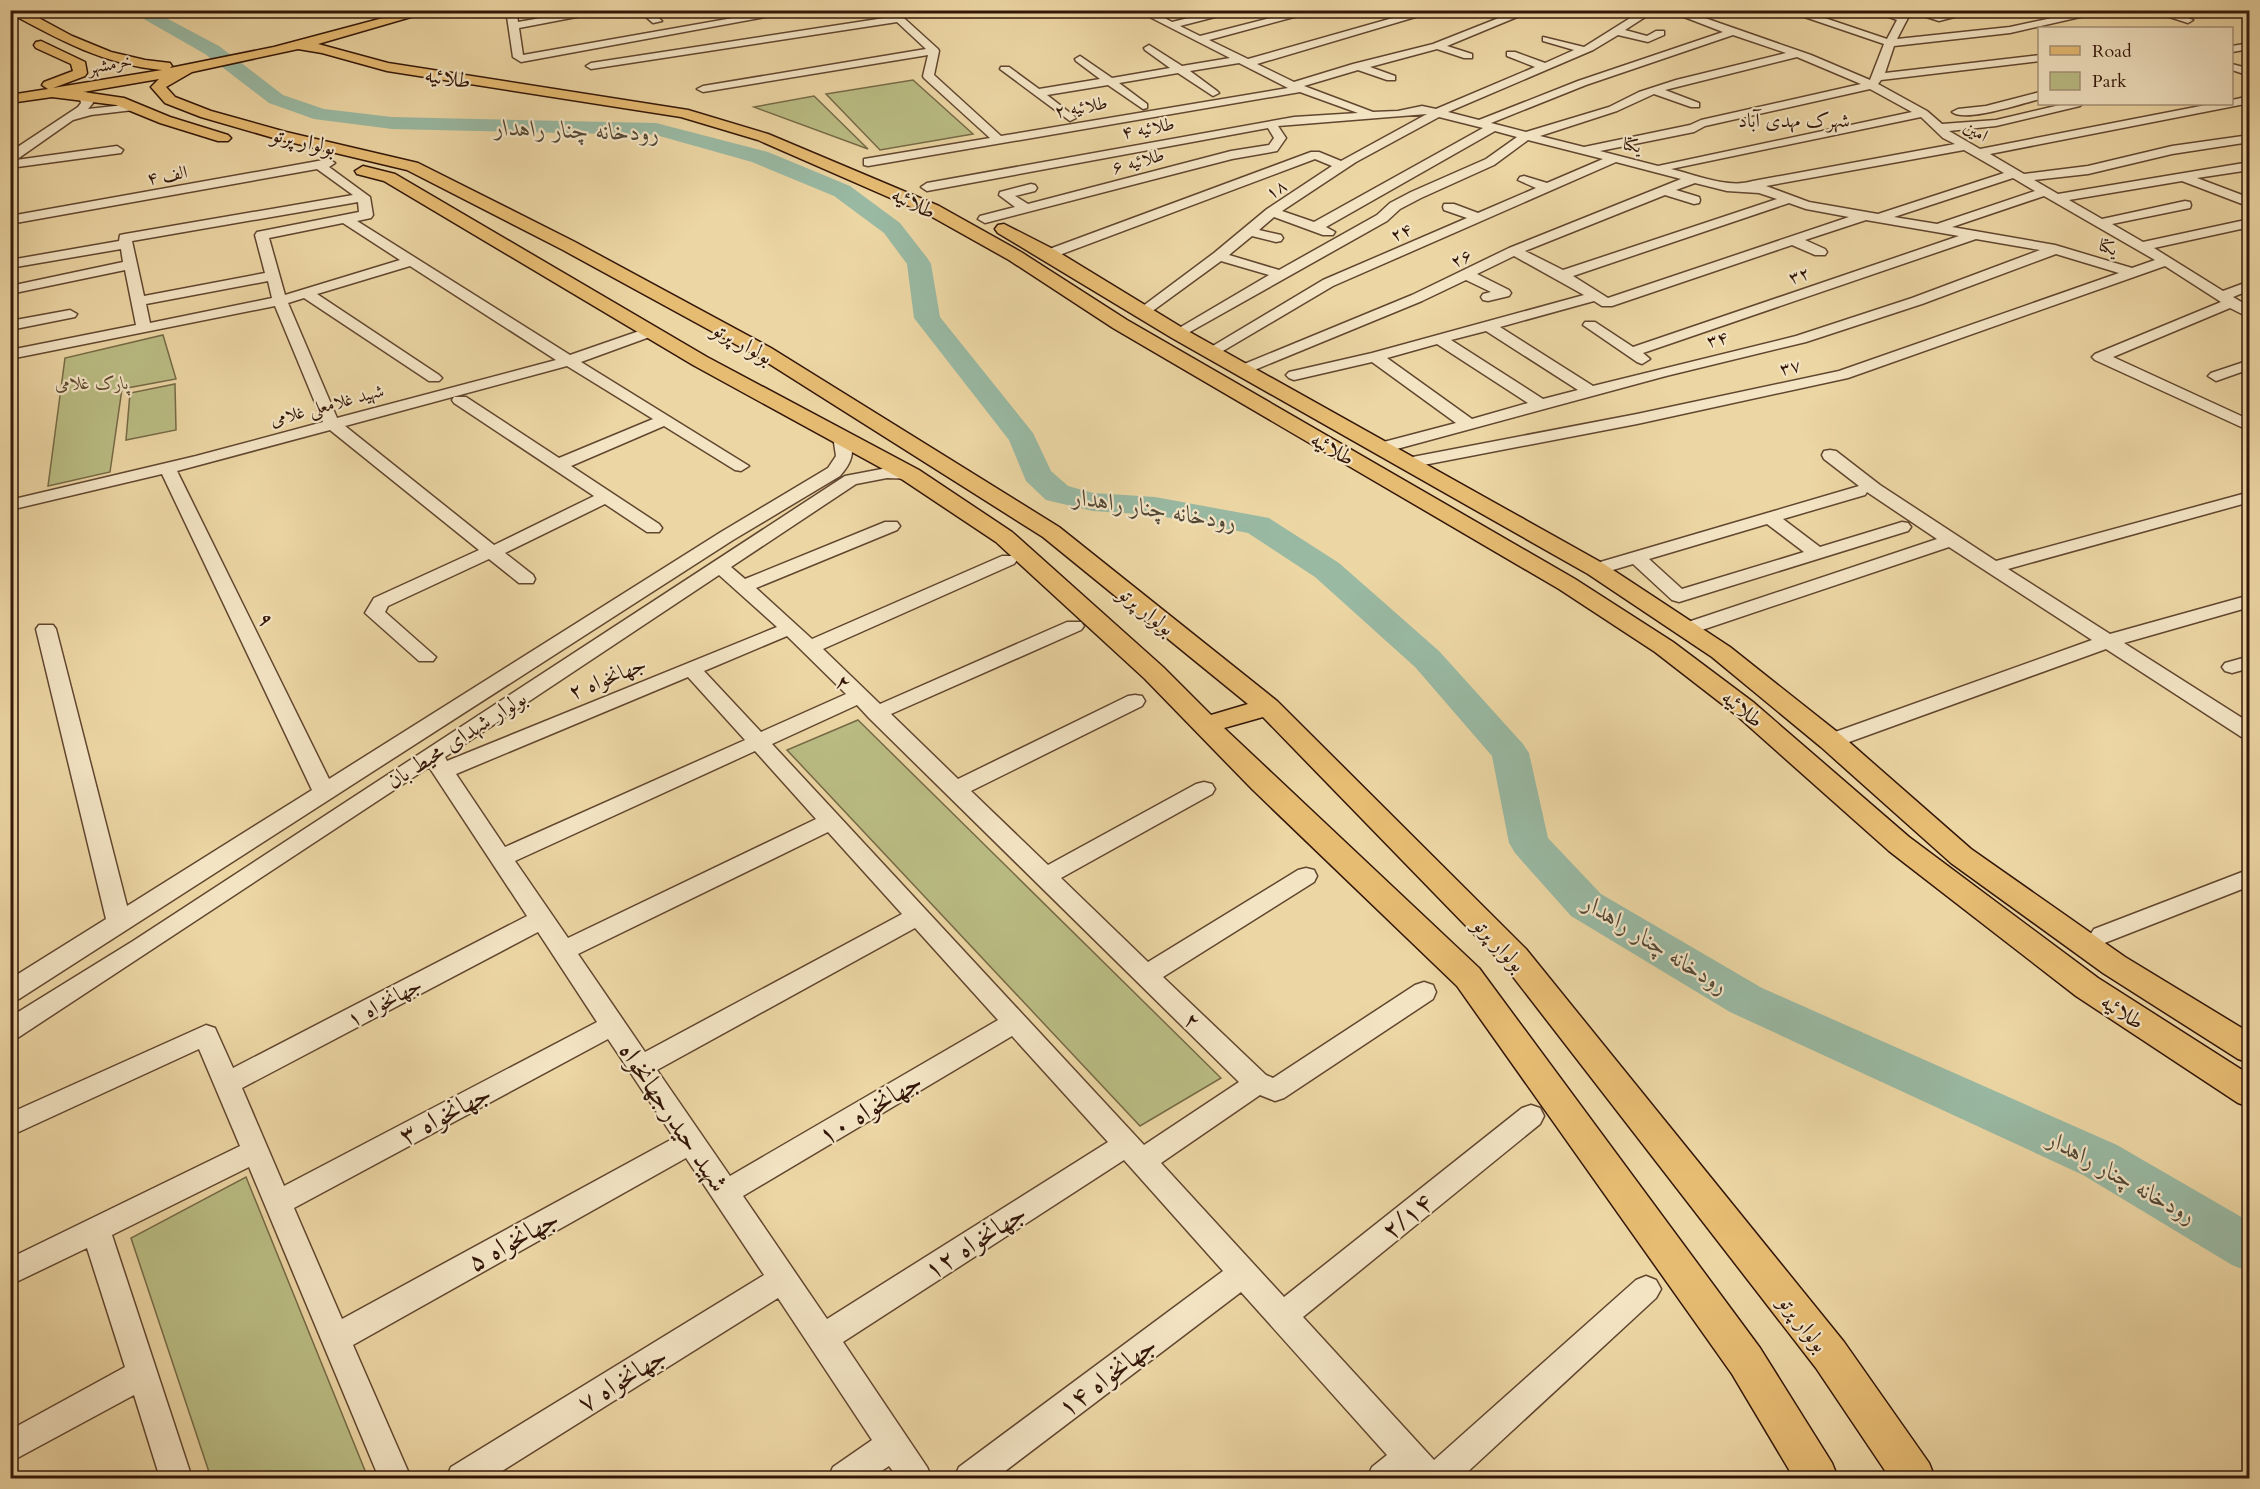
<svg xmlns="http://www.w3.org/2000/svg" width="2260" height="1489" font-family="Cardo,Amiri,serif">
<rect width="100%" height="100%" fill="#ecd6a4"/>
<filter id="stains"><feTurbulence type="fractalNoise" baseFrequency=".00333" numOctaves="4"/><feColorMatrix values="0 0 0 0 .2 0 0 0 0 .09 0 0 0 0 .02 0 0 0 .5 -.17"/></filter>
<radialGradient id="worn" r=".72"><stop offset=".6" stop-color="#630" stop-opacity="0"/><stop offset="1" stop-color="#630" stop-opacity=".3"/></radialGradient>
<path fill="#babd84" stroke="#766a46" stroke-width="1.5" d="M 913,80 L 973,134 L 880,150 L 826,94 Z
M 814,96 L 868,149 L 754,107 Z
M 163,335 L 176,379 L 122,389 L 110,472 L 48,486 L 65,358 Z
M 175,384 L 176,430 L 126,440 L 130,393 Z
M 858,720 L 1221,1078 L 1140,1126 L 787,750 Z
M 246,1177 L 368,1478 L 211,1478 L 131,1238 Z"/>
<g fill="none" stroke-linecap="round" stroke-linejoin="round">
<path fill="#99b9a3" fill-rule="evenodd" d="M 128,10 L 151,10 L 219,46 L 283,95 L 324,109 L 392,117 L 656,123 L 768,152 L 850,186 L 900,223 L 928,259 L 931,264 L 940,317 L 1033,433 L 1051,471 L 1068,486 L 1093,493 L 1155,497 L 1269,518 L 1339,563 L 1439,651 L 1523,744 L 1529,753 L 1548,838 L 1601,894 L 1762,988 L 2117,1145 L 2250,1222 L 2250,1272 L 2232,1265 L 2083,1175 L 1730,1012 L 1571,916 L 1515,853 L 1509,843 L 1492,756 L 1415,667 L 1315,577 L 1248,533 L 1155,515 L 1093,511 L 1046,500 L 1026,481 L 1009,440 L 914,318 L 907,264 L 884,233 L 834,196 L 752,162 L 656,135 L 392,129 L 314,119 L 269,103 L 205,54 Z"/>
<defs>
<path id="minor" d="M 506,10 L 516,10 L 518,22 L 587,10 L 613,10 L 519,28 L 523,55 L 778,10 L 803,10 L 521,62 L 513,57 Z
M 638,10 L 650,10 L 662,21 L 653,23 Z
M 884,10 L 895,10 L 938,49 L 939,51 L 934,75 L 1001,136 L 1288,88 L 1239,63 L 1190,71 L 1217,91 L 1219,93 L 1213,96 L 1178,73 L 1119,83 L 1147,104 L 1147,108 L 1143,109 L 1108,85 L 1047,95 L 1074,116 L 1076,118 L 1070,121 L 1000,69 L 1001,67 L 1009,67 L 1039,89 L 1100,79 L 1076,61 L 1075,59 L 1080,56 L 1112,78 L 1170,68 L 1145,50 L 1144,48 L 1149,45 L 1182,66 L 1230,58 L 1136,10 L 1150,10 L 1172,22 L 1221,10 L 1242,10 L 1180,26 L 1200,36 L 1301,10 L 1320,10 L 1209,40 L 1248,59 L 1421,10 L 1439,10 L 1257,64 L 1294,82 L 1353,64 L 1433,44 L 1519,10 L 1534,10 L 1447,46 L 1472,54 L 1472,58 L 1464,58 L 1437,49 L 1370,67 L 1395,76 L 1395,80 L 1387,80 L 1358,70 L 1304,86 L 1373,112 L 1398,111 L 1422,106 L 1436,109 L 1535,67 L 1507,56 L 1507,52 L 1515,52 L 1545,63 L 1574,50 L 1543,41 L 1543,37 L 1584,47 L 1643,10 L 1656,10 L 1625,30 L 1647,36 L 1656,31 L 1664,31 L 1664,35 L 1648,42 L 1618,35 L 1593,50 L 1448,112 L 1479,120 L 1578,81 L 1723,32 L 1666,10 L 1682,10 L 1811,55 L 1870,80 L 1884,44 L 1784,10 L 1801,10 L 1887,39 L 1897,20 L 1871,10 L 1887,10 L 1900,15 L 1902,10 C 1915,10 1926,12 1938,14 C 1946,16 1951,11 1958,16 L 1939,21 L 1911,12 L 1897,39 L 2010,27 L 2089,10 L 2111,10 L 2010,33 L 1894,46 L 1885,73 L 2040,55 L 2040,61 L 1881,80 L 1878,84 L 1927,111 L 1942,124 L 1996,120 L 2064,104 L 2082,104 L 2080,106 L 1996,126 L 1949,131 L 1980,149 L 2211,104 L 2232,104 L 2232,100 L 2250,96 L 2250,103 L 1990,154 L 2024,174 L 2088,166 L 2172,146 L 2250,135 L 2250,142 L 2172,154 L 2088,174 L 2034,180 L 2058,194 L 2250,162 L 2250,170 L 2197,178 L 2250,198 L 2250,207 L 2182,181 L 2069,200 L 2102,219 L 2185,201 L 2190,202 L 2191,205 L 2190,208 L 2112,224 L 2143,242 L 2250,219 L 2250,227 L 2154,248 L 2223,291 L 2250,281 L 2250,290 L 2233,297 L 2250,307 L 2250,318 L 2230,308 L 2113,357 L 2250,420 L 2250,431 L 2095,360 L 2092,357 L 2095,354 L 2221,302 L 2165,266 L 1848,378 L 1637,424 L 1408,468 L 1402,467 L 1400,463 L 1402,459 L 1637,414 L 1839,371 L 2119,273 L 2056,254 L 1922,304 L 1806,342 L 1666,376 L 1382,453 L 1374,448 L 1376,444 L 1456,423 L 1372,362 L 1294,380 L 1289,378 L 1286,375 L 1289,372 L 1372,353 L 1584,295 L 1514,256 L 1477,274 L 1509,290 L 1511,293 L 1509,296 L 1488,301 L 1483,300 L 1481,297 L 1483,294 L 1491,292 L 1466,280 L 1422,301 L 1247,373 L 1242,375 L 1234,370 L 1237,367 L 1412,295 L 1509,248 L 1681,179 L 1616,162 L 1333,286 L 1211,358 L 1206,356 L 1203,353 L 1206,350 L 1323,280 L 1467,218 L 1444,210 L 1443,207 L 1444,204 L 1454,204 L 1478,213 L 1536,188 L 1518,180 L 1520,177 L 1524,176 L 1547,183 L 1603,159 L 1528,140 L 1494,165 L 1421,198 L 1400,209 L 1387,221 L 1179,338 L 1172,334 L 1174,331 L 1269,275 L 1221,261 L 1147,315 L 1137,315 L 1135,312 L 1214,253 L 1267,209 L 1332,166 L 1315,159 L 1054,257 L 1049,258 L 1042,254 L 1044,251 L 1311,152 L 1319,152 L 1341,161 L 1427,114 L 1278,126 L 1286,138 L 1277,151 L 1232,159 L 985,223 L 978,219 L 980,216 L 1015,207 L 999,195 L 1000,192 L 1031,184 L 1035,185 L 1037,188 L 1035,191 L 1015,196 L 1028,204 L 1231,151 L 1269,145 L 1274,138 L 1268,128 L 927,191 L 921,187 L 927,183 L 1294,117 L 1358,113 L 1300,92 L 868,166 L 864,165 L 864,159 L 990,138 L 924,78 L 923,76 L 928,55 L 703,92 L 697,89 L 703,86 L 926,49 L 897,22 L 591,69 L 586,66 L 591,63 L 891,17 ZM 1733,35 L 1786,53 L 1676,80 L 1639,92 L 1609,107 L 1526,132 L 1491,123 L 1586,85 ZM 1797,57 L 1861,84 L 1701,120 L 1690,125 L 1584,147 L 1540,136 L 1617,111 L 1654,94 L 1691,107 L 1699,107 L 1699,103 L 1665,90 ZM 1870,89 L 1912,112 L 1658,166 L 1600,151 L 1694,132 L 1705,126 ZM 1439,117 L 1483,128 L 1314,222 L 1282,211 L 1356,162 ZM 1921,117 L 1943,138 L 1955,144 L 1753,181 C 1728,189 1697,175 1671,169 ZM 1495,131 L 1517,137 L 1486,159 L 1411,192 L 1390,203 L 1377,215 L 1279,270 L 1229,255 L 1252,236 L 1276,242 L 1281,241 L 1283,238 L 1281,235 L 1259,230 L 1274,217 L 1323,235 L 1333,235 L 1335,232 L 1326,227 ZM 1964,150 L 2004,173 L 1878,214 L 1809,202 L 1766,186 ZM 2013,178 L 2035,191 L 1937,224 L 1894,217 ZM 1695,183 L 1727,191 L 1759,193 L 1777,199 L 1563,270 L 1525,251 L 1665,195 L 1694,204 L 1699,203 L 1700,200 L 1699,197 L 1676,190 ZM 2044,196 L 2155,260 L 2132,268 L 2055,245 L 1952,227 ZM 1789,203 L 1806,209 L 1849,217 L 1608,298 L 1573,276 ZM 1866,220 L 1959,236 L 1633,347 L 1595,322 L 1585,322 L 1583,325 L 1637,362 L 1642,364 L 1650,359 L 1643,353 L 1976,239 L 2040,250 L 1912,298 L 1796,336 L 1593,386 L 1500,327 L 1594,301 L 1602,306 L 1612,306 L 1792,245 L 1815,255 L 1825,255 L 1827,252 L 1825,249 L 1805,240 ZM 1486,331 L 1578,390 L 1543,399 L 1451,340 ZM 1437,344 L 1528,403 L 1472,419 L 1387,358 Z
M 1986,10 L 2009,10 L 1986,14 Z
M 2148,10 L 2166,10 L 2193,20 L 2188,23 Z
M 2250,43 L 2250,49 L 2232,52 L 2232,46 Z
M 2232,64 L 2250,69 L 2250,76 L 2232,70 Z
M 85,92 L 91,95 L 93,103 L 88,109 L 133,104 L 139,107 L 133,110 L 91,115 L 73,120 L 16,160 L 117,146 L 123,150 L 121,153 L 10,168 L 10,152 L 78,107 L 81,103 L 79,95 Z
M 2040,92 L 2040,99 C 2023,103 1965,123 1952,112 L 1958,109 L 1986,106 Z
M 329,159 L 335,163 L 329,167 L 370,197 L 373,215 L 371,218 L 357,221 L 570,355 L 645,329 L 655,329 L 657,332 L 655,335 L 581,362 L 749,466 L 741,471 L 735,470 L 664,426 L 571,466 L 659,524 L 662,528 L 659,532 L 647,532 L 605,504 L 505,553 L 533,575 L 535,579 L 533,583 L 519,583 L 489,559 L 388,606 L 385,612 L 436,657 L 433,661 L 419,661 L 365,613 L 374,598 L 479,550 L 330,430 L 177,471 L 329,779 L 721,532 L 828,468 L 836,456 L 833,436 L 835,433 L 841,431 L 849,436 C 855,453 852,462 840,476 L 733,540 L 19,999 L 10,1001 L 10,979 L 106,919 L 36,629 L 39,625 L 53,625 L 56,629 L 127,906 L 312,790 L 162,474 L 10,510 L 10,500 L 196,456 L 323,422 L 275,306 L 10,359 L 10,350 L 136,325 L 125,270 L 10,294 L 10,286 L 123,262 L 121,249 L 10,268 L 10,260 L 119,241 L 120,235 L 125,234 L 353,195 L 317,169 L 10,224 L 10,216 ZM 358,202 L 359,212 L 257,232 L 255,235 L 265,273 L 144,296 L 132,241 ZM 343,223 L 400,260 L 285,295 L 269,238 ZM 410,266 L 556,360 L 337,418 L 288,303 L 304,298 L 429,381 L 439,381 L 442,378 L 439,375 L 317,294 ZM 268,281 L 272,298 L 150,323 L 146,304 ZM 567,366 L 653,419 L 559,458 L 466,397 L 454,397 L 452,400 L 454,403 L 594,496 L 494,545 L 345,426 Z
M 70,310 L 77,314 L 75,317 L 10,330 L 10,321 Z
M 2250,360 L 2250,369 L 2216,381 L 2208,376 L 2211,373 Z
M 1830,450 L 1836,451 L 1880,485 L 1996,561 L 2250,492 L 2250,502 L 2008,569 L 2110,634 L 2250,595 L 2250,607 L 2124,643 L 2250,723 L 2250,740 L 2243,738 L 2106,649 L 1838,746 L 1831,748 L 1824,746 L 1821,741 L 1824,736 L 2092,640 L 1949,547 L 1693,633 L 1679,633 L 1676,629 L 1679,625 L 1937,539 L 1867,492 L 1865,495 L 1783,519 L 1820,547 L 1902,522 L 1908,523 L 1911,527 L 1908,531 L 1679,602 L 1672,600 L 1633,564 L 1596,575 L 1590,573 L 1587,569 L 1590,565 L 1859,486 L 1824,459 L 1822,455 L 1824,451 ZM 1767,524 L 1804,552 L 1682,589 L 1649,559 Z
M 887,468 L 917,471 L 919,475 L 917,479 L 887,478 L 856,484 L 731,567 L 745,579 L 885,522 L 897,522 L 900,526 L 897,530 L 756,588 L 812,639 L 1002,556 L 1014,556 L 1017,560 L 1014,564 L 823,649 L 880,704 L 1067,622 L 1081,622 L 1084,626 L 1081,630 L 891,714 L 958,779 L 1128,696 L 1135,695 L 1142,696 L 1145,701 L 1142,706 L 971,791 L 1048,865 L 1196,784 L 1204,782 L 1212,784 L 1215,789 L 1212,794 L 1061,878 L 1148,962 L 1298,870 L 1306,868 L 1314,870 L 1317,876 L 1314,882 L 1163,977 L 1266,1075 L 1273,1078 L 1415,985 L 1424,982 L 1433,985 L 1436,992 L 1433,999 L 1284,1098 L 1275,1101 L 1260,1095 L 1161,1163 L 1284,1297 L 1522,1108 L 1531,1105 L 1540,1108 L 1544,1116 L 1540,1124 L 1303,1317 L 1434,1460 L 1636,1280 L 1646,1276 L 1656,1280 L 1661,1289 L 1656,1298 L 1461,1478 L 1367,1478 L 1372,1467 L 1387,1455 L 1241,1292 L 996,1478 L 954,1478 L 959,1467 L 1223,1271 L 1124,1160 L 843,1342 L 927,1467 L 932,1478 L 898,1478 L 889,1466 L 871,1478 L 828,1478 L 833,1467 L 872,1440 L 778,1298 L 491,1478 L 446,1478 L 451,1467 L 764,1275 L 686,1158 L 353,1345 L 411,1478 L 379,1478 L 249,1167 L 112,1235 L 192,1478 L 160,1478 L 134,1395 L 10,1462 L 10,1430 L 125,1367 L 87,1248 L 10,1285 L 10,1258 L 240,1146 L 199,1049 L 10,1136 L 10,1113 L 206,1025 L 215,1028 L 233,1068 L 527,916 L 429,767 L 19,1037 L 10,1040 L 10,1017 L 133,941 L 845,476 ZM 719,575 L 777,627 L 447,761 L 445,757 ZM 787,636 L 846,694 L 761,732 L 704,671 ZM 688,677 L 745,740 L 505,847 L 456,774 ZM 857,705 L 869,718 L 1239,1082 L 1144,1145 L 772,744 ZM 755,751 L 816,819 L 568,938 L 515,861 ZM 828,832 L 902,914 L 645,1052 L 578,954 ZM 915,928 L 998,1020 L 730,1176 L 657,1070 ZM 538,932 L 597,1022 L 284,1186 L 242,1088 ZM 1012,1036 L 1108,1142 L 827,1319 L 743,1196 ZM 608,1039 L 674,1138 L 342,1319 L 294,1208 Z
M 2250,656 L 2250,668 L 2232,673 L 2225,671 L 2222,667 L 2225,663 Z
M 2250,869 L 2250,886 L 2102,944 L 2094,941 L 2090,935 L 2094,929 Z"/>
<path id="major" d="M 10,10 L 24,10 L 72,36 L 111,52 L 145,60 L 170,63 L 172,66 L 170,68 L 274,47 L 413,10 L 435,10 L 318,44 L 388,63 L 688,110 L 768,134 L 939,206 L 1021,252 L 1127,320 L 1575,579 L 1673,642 L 1753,702 L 1909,837 L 2098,978 L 2250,1075 L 2250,1107 L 2238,1103 L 2076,996 L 1889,851 L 1735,714 L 1655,652 L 1559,589 L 1113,328 L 1009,260 L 927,214 L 758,140 L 681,117 L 387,71 L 322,53 L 298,49 L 192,72 L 166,87 L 175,97 L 211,111 L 286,132 L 418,163 L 575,242 L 771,348 L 1059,527 L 1277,701 L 1526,949 L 1844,1342 L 1929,1463 L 1935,1478 L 1890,1478 L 1816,1368 L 1504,965 L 1263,717 L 1224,728 L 1479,968 L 1760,1348 L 1832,1463 L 1838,1478 L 1794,1478 L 1732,1374 L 1457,986 L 1252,789 L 1145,679 L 996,542 L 903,480 L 693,365 L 384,181 L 357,174 L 355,171 L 363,166 L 395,174 L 707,357 L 919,470 L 1012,532 L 1163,667 L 1211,715 L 1248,704 L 1043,537 L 757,356 L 563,250 L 407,170 L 277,139 L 201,117 L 165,103 L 151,87 L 159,79 L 83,92 L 124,98 L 170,117 L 228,135 L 231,138 L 228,141 L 218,141 L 160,123 L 116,105 L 52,97 L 10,103 L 10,95 L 48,89 L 42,85 L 44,82 L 73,71 L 71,64 L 36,48 L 34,45 L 36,42 L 41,41 L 85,62 L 87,73 L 85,76 L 53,88 L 162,70 C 106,65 59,40 10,13 Z
M 1004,224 L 1055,250 L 1186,330 L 1604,564 L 1730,647 L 1841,735 L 1971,849 L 2125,957 L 2250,1033 L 2250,1063 L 2238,1059 L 2103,973 L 1951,863 L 1821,747 L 1712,657 L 1588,574 L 1172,338 L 998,233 L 995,229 L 998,225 Z"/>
</defs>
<use href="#minor" stroke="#61462f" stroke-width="3"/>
<use href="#major" stroke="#331608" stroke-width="3"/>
<use href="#minor" fill="#f3e4c4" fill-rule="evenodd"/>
<use href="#major" fill="#e6bb72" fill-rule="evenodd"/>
</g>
<g text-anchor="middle" stroke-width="4.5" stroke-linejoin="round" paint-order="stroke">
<g font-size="18" fill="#331608" stroke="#f3e4c4">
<text transform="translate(110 64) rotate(-9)" y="6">خرمشهر</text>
<text transform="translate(1081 107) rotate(-10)" y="6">طلائیه ۲</text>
<text transform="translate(1148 128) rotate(-10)" y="6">طلائیه ۴</text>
<text transform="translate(1976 131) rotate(30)" y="6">امین</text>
<text transform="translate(1632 145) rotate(11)" y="6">یکتا</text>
<text transform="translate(1138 161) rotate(-15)" y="6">طلائیه ۶</text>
<text transform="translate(167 175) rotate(-10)" y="6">۴ الف</text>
<text transform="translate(1276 189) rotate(-32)" y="6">۱۸</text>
<text transform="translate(1401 232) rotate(-23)" y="6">۲۴</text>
<text transform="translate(2108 247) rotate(17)" y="6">یکتا</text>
<text transform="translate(1461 258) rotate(-26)" y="6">۲۶</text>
<text transform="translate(1799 275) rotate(-19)" y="6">۳۲</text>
<text transform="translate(1717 339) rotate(-14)" y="6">۳۴</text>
<text transform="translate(1790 367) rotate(-12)" y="6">۳۷</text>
<text transform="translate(327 405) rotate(-15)" y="6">شهید غلامعلی غلامی</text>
</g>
<g font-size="18" font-style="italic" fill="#5c482d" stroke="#f3e4c4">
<text x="92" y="389">پارک غلامی</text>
</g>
<g font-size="20" fill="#331608" stroke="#f3e4c4">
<text x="1794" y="127">شهرک مهدی آباد</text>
</g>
<g font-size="22" fill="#331608" stroke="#f3e4c4">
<text transform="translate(448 77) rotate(9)" y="8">طلائیه</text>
<text transform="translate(304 140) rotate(13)" y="8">بولوار پرتو</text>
<text transform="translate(914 202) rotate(26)" y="8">طلائیه</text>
<text transform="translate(743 342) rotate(29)" y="8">بولوار پرتو</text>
<text transform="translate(1333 448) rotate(30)" y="8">طلائیه</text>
<text transform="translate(1147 610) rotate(39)" y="8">بولوار پرتو</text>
<text transform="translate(267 619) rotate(64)" y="8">۹</text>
<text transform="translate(607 677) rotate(-22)" y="8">جهانخواه ۲</text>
<text transform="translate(844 682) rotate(45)" y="8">۲</text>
<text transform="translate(1743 708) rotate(39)" y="8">طلائیه</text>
<text transform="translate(456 739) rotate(-33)" y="8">بولوار شهدای محیط بان</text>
<text transform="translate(1500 944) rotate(47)" y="8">بولوار پرتو</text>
<text transform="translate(384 1001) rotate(-28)" y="8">جهانخواه ۱</text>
<text transform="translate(2123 1011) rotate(33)" y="8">طلائیه</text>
<text transform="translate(1193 1020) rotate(44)" y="8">۲</text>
<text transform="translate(1804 1323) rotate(52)" y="8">بولوار پرتو</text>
</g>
<g font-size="24" font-style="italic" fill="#524736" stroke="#f3e4c4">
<text transform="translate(577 130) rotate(2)" y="8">رودخانه چنار راهدار</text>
<text transform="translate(1155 509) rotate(9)" y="8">رودخانه چنار راهدار</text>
<text transform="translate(1656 944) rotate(32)" y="8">رودخانه چنار راهدار</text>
<text transform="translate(2122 1177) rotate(29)" y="8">رودخانه چنار راهدار</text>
</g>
<g font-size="27" fill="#331608" stroke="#f3e4c4">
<text transform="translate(870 1108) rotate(-31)" y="9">جهانخواه ۱۰</text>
<text transform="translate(445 1114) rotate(-28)" y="9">جهانخواه ۳</text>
<text transform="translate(674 1117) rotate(56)" y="9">شهید حیدرجهانخواه</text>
<text transform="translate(1407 1216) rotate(-39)" y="9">۲/۱۴</text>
<text transform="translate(513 1240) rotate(-29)" y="9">جهانخواه ۵</text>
<text transform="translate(975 1241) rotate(-33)" y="9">جهانخواه ۱۲</text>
<text transform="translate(1107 1376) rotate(-37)" y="9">جهانخواه ۱۴</text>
<text transform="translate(622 1379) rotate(-32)" y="9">جهانخواه ۷</text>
</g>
</g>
<rect width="2260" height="1489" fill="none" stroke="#ecd6a4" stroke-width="36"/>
<rect x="12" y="12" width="2236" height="1465" fill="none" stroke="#331608" stroke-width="3"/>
<rect x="18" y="18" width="2224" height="1453" fill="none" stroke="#331608" stroke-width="1.5"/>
<rect x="2038" y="27" width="195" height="78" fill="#f3e4c4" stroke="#a69279" stroke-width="1.5"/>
<rect x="2050" y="46" width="30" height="9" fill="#e6bb72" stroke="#a69279" stroke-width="1.5"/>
<text x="2092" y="57" font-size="18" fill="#331608">Road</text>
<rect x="2050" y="72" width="30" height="18" fill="#babd84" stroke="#a69279" stroke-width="1.5"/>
<text x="2092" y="87" font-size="18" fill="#331608">Park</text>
<rect width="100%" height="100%" filter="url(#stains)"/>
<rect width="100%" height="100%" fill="url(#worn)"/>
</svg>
